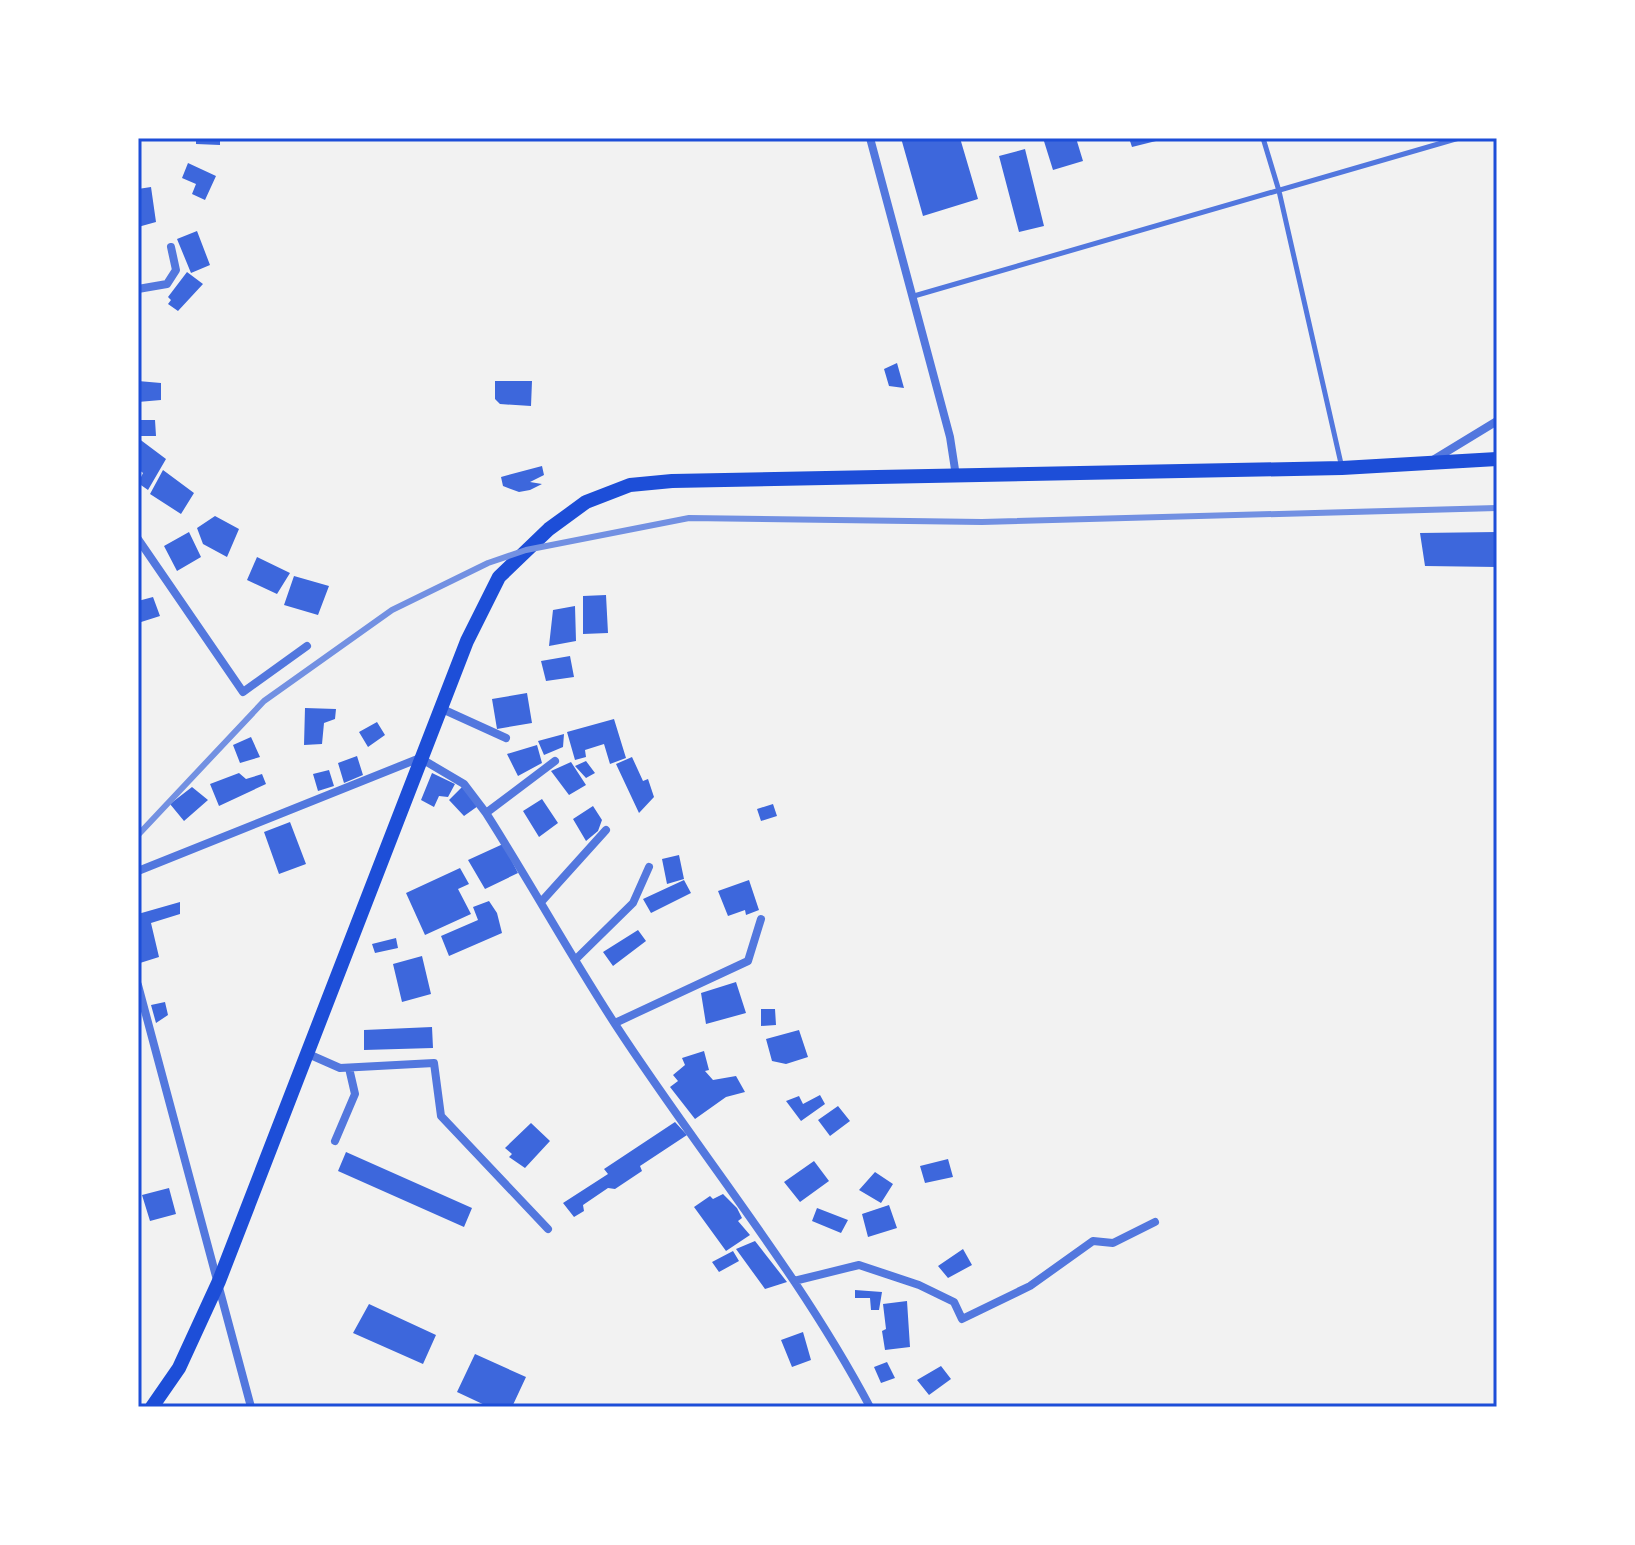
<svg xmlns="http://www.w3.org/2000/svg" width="1635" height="1545" font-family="Poppins,sans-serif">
<rect width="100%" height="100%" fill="#f2f2f2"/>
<path fill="#3d67dc" d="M 196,138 L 220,138 L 220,145 L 196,144 Z
M 901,138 L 960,138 L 978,199 L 923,216 Z
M 1043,138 L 1076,138 L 1083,161 L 1053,170 Z
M 1129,138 L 1164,138 L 1164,139 L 1132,147 Z
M 1025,149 L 1044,226 L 1019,232 L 999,156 Z
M 188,163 L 216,176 L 205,200 L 192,194 L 196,184 L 182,178 Z
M 151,187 L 156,222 L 138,227 L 138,189 Z
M 197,231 L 210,265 L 191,273 L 177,239 Z
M 187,272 L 203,284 L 178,311 L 168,304 L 171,300 L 168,297 Z
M 897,363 L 904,388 L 889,386 L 884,369 Z
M 138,381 L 161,383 L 161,400 L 138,402 Z
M 495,381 L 532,381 L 531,406 L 500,404 L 495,399 Z
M 138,420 L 155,420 L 156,436 L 138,436 Z
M 138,438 L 166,459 L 148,490 L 138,483 L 143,473 L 138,469 Z
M 542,466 L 544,475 L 530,482 L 542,484 L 530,490 L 519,492 L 503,486 L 501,477 Z
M 163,470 L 194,493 L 181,514 L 150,494 Z
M 215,516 L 239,529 L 227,557 L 203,544 L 197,528 Z
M 189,532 L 201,557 L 177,571 L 164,546 Z
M 1497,532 L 1497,567 L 1425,566 L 1420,533 Z
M 257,557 L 290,573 L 277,594 L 247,580 Z
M 294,576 L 329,586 L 318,615 L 284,605 Z
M 606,595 L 608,633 L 583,634 L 583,596 Z
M 153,597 L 160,616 L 138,623 L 138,601 Z
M 575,606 L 576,641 L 549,646 L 553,610 Z
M 570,656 L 574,677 L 546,681 L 541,661 Z
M 527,693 L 532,723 L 497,729 L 492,699 Z
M 305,708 L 336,709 L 335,719 L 324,723 L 322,744 L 304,745 Z
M 614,719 L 626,758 L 610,764 L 604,744 L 585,750 L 586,757 L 575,760 L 567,732 Z
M 377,722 L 385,735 L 368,747 L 359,732 Z
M 564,734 L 563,747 L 544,755 L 538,741 Z
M 251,737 L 260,757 L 240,763 L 233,745 Z
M 537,745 L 542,763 L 518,776 L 507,754 Z
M 357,756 L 363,775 L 344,783 L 338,763 Z
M 632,757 L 643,781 L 648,779 L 654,797 L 639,813 L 616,764 Z
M 586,761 L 595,773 L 586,778 L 575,766 Z
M 571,762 L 586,785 L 569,795 L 551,771 Z
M 329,770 L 334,786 L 318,791 L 313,774 Z
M 239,773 L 246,779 L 262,774 L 266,784 L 219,806 L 210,784 Z
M 432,773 L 455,784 L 448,797 L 439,796 L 434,807 L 421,800 Z
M 192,787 L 208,800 L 184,821 L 170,804 Z
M 462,787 L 478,806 L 464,816 L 449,800 Z
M 542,799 L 558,823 L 539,837 L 523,811 Z
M 773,804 L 777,816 L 761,821 L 757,809 Z
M 593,806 L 602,820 L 598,831 L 586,841 L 573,819 Z
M 290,822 L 306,864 L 279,874 L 264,832 Z
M 503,844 L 518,873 L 485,889 L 468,860 Z
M 679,855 L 684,879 L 667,884 L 662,859 Z
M 460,868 L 469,884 L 458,889 L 471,914 L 425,935 L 406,893 Z
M 684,880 L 691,893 L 651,913 L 643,899 Z
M 749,880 L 759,910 L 746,915 L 745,910 L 728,916 L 718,891 Z
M 489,901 L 497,913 L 502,933 L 449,956 L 441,936 L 478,920 L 473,907 Z
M 180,902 L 180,914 L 151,923 L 159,957 L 140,963 L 138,914 Z
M 638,930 L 646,941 L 613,966 L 603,952 Z
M 396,938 L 398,948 L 375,953 L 372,944 Z
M 422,956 L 431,994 L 402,1002 L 393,964 Z
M 736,982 L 746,1013 L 706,1024 L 701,993 Z
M 165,1002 L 168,1015 L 156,1023 L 151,1005 Z
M 761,1009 L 775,1009 L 776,1025 L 761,1026 Z
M 432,1027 L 433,1048 L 364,1050 L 364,1030 Z
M 799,1030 L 808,1057 L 786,1064 L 772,1061 L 766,1039 Z
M 704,1051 L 709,1070 L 705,1071 L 713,1080 L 736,1076 L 745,1092 L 726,1097 L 695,1119 L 670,1087 L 678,1081 L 673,1075 L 685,1065 L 682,1058 Z
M 820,1095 L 825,1104 L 801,1121 L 786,1101 L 799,1096 L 803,1104 Z
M 838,1106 L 850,1121 L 830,1136 L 818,1120 Z
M 675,1122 L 687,1135 L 640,1166 L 642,1171 L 615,1189 L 608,1188 L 583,1205 L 584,1211 L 574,1217 L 563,1203 L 608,1174 L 604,1169 Z
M 531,1123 L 550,1141 L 525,1168 L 509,1157 L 512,1154 L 505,1148 Z
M 346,1152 L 472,1208 L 464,1227 L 338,1171 Z
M 948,1159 L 953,1177 L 925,1183 L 920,1166 Z
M 814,1161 L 829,1181 L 800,1202 L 784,1182 Z
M 875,1172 L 893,1184 L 881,1203 L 859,1190 Z
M 169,1188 L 176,1214 L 150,1221 L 142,1195 Z
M 723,1194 L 737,1208 L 742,1218 L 738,1221 L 750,1235 L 726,1251 L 694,1207 L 710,1196 L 713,1199 Z
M 889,1205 L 897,1228 L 868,1237 L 862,1214 Z
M 817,1208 L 848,1220 L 841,1233 L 812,1221 Z
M 755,1241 L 787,1282 L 765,1289 L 736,1249 Z
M 963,1249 L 972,1265 L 948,1278 L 938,1266 Z
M 733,1251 L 739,1261 L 719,1272 L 712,1262 Z
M 855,1290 L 882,1292 L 879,1310 L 871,1310 L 870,1298 L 855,1298 Z
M 907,1301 L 910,1347 L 885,1350 L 882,1331 L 886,1329 L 883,1304 Z
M 369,1304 L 436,1335 L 423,1364 L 353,1333 Z
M 803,1332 L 811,1360 L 792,1367 L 781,1340 Z
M 475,1354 L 526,1377 L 512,1407 L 489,1407 L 457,1392 Z
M 887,1362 L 895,1378 L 881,1383 L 874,1367 Z
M 941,1366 L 951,1379 L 929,1395 L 917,1380 Z"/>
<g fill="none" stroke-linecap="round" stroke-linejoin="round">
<path stroke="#5277de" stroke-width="5" d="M 1263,138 L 1279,191 L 1342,468
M 914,296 L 1459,138"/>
<path stroke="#5277de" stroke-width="8" d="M 870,138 L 950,437 L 956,476
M 138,289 L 167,284 L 176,270 L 171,247
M 1433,460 L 1497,421
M 138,539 L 243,692 L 307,646
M 440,708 L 506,738
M 486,813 L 555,761
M 138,871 L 420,758 L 464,784 L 486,813 C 530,882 570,955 615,1024 C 699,1153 798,1271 870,1407
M 542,901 L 606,830
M 577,958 L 633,903 L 649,867
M 138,985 L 251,1407
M 615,1023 L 748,961 L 761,919
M 306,1053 L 340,1068 L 434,1063 L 441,1116 L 548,1229
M 335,1141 L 355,1094 L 349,1068
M 794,1281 L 859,1265 L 919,1285 L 954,1302 L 962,1319 L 1030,1286 L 1093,1241 L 1113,1243 L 1155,1222"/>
<path stroke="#1d4ed8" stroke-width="14" d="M 152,1407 L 179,1368 L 219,1281 L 467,641 L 499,577 L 549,529 L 586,502 L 630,485 L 672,481 L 1342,468 L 1497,459"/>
<path stroke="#7290e2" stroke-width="6" d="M 138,835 L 264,701 L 392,610 L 488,563 L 526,550 L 689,518 L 982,522 L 1497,508"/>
</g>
<rect width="1635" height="1545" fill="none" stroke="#ffffff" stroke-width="280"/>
<rect x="140" y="140" width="1355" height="1265" fill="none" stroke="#1d4ed8" stroke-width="3"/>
</svg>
